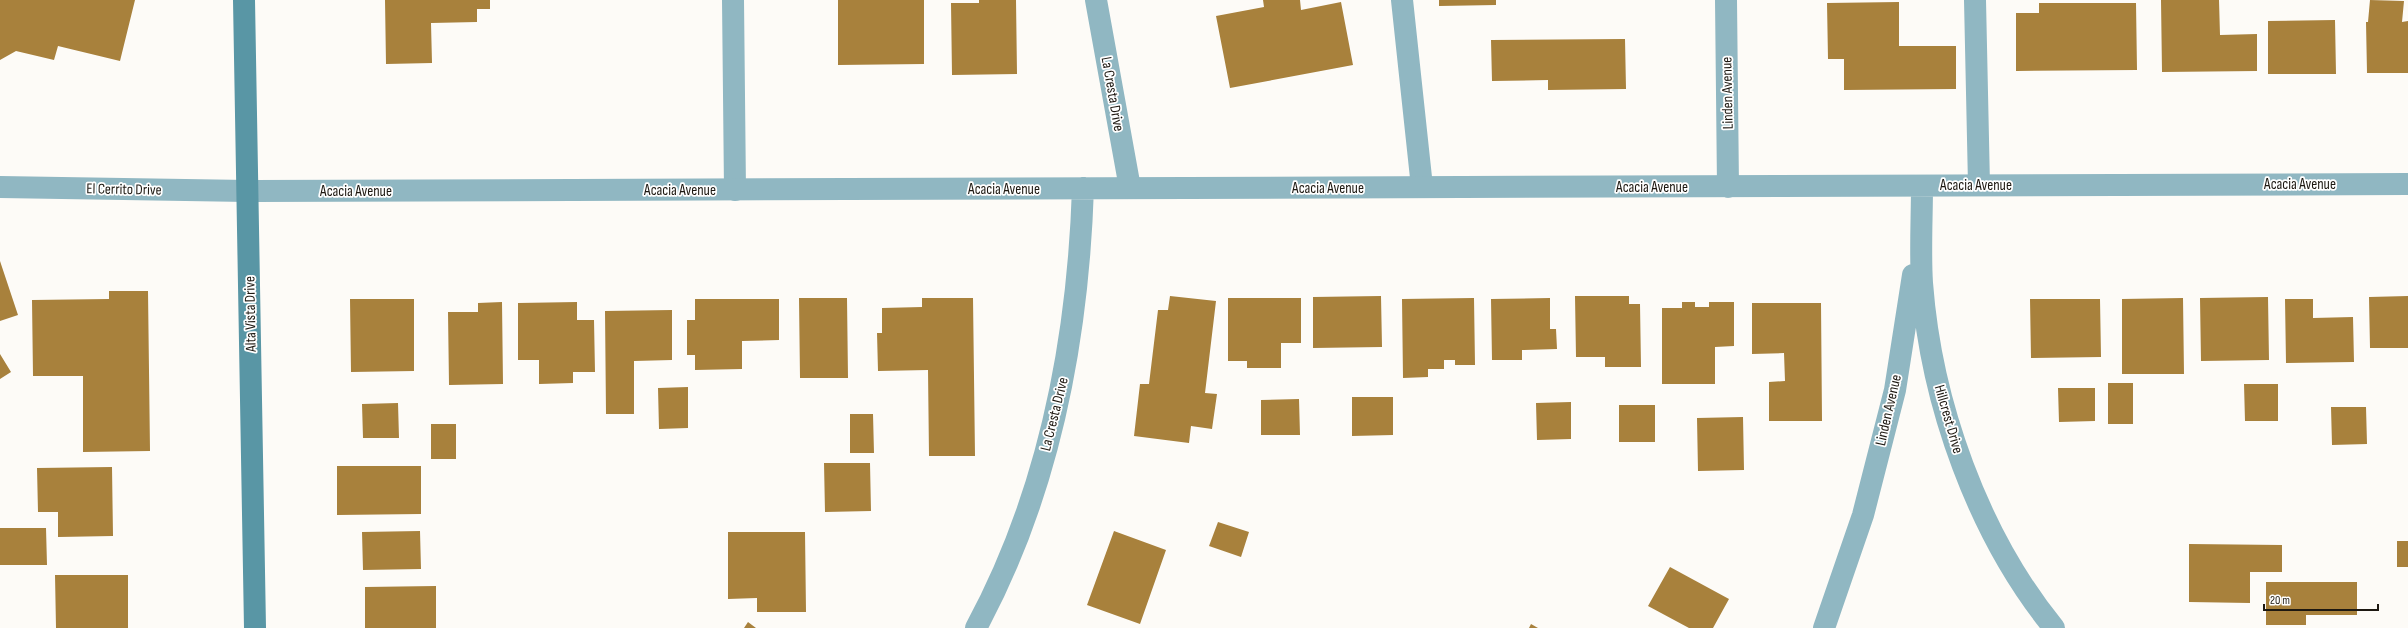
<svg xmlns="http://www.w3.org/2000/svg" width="2408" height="628" font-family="'Sofia Sans Condensed',sans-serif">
<rect width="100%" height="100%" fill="#fdfbf7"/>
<path fill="#a8813c" d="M 0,0 L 135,0 L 120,61 L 58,46 L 54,60 L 16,51 L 0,60 Z
M 385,0 L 490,0 L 490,9 L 477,9 L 477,22 L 431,23 L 432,63 L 386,64 Z
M 838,0 L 924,0 L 924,64 L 838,65 Z
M 979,0 L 1016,0 L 1017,74 L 952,75 L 951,3 L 979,3 Z
M 1263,0 L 1300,0 L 1301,10 L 1341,2 L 1353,65 L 1230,88 L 1216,16 L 1264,7 Z
M 1439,0 L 1496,0 L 1496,5 L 1439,6 Z
M 2161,0 L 2219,0 L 2220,35 L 2257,34 L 2257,71 L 2162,72 Z
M 2370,0 L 2404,1 L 2402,22 L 2408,21 L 2408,73 L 2367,73 L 2366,22 L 2368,22 Z
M 1899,2 L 1899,46 L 1956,46 L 1956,89 L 1844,90 L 1844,59 L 1828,59 L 1827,3 Z
M 2039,3 L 2136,3 L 2137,70 L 2016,71 L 2016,13 L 2039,13 Z
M 2335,20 L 2336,74 L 2268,74 L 2268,21 Z
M 1625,39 L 1626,89 L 1548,90 L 1548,80 L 1492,81 L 1491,40 Z
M 0,261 L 18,315 L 0,321 Z
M 109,291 L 148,291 L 150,451 L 83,452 L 83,376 L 33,376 L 32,300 L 109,299 Z
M 1170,296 L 1216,301 L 1205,393 L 1217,394 L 1212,429 L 1191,426 L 1189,443 L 1134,436 L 1140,384 L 1149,384 L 1158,310 L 1168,310 Z
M 1381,296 L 1382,347 L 1313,348 L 1313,297 Z
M 1575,296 L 1629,296 L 1629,304 L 1640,304 L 1641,367 L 1605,367 L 1605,357 L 1576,357 Z
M 2408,296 L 2408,348 L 2370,348 L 2369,297 Z
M 2268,297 L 2269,360 L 2201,361 L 2200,298 Z
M 799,298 L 847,298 L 848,378 L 800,378 Z
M 922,298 L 973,298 L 975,456 L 929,456 L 928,370 L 878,371 L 877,333 L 882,333 L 882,308 L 922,307 Z
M 1228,298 L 1301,298 L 1301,343 L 1281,343 L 1281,368 L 1247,368 L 1247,361 L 1228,361 Z
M 1474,298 L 1475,365 L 1455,365 L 1455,360 L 1444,360 L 1444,369 L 1428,369 L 1428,377 L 1403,378 L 1402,299 Z
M 1550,298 L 1550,329 L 1556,329 L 1557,349 L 1522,350 L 1522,360 L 1492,360 L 1491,299 Z
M 2183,298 L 2184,374 L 2122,374 L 2122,299 Z
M 350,299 L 414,299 L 414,371 L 351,372 Z
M 695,299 L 779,299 L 779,340 L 742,341 L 742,369 L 695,370 L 695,355 L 687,355 L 687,320 L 695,320 Z
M 2030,299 L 2100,299 L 2101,357 L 2031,358 Z
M 2285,299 L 2313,299 L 2313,318 L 2353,317 L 2354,362 L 2286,363 Z
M 502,302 L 503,384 L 449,385 L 448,312 L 478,312 L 478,303 Z
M 577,302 L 577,320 L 594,320 L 595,372 L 573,372 L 573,383 L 539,384 L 539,360 L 518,360 L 518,303 Z
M 1682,302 L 1695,302 L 1695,307 L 1709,307 L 1709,302 L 1734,302 L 1734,346 L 1715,347 L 1715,384 L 1662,384 L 1662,308 L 1682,308 Z
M 1752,303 L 1821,303 L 1822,421 L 1769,421 L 1769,382 L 1785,381 L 1784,353 L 1752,354 Z
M 672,310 L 672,360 L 634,361 L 634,414 L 606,414 L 605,311 Z
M 0,354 L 11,372 L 0,379 Z
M 2108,383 L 2133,383 L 2133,424 L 2108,424 Z
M 2244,384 L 2278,384 L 2278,421 L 2245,421 Z
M 688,387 L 688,428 L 659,429 L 658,388 Z
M 2058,388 L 2095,388 L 2095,421 L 2059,422 Z
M 1352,397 L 1393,397 L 1393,435 L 1352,436 Z
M 1299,399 L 1300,435 L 1261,435 L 1261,400 Z
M 1571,402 L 1571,439 L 1537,440 L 1536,403 Z
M 398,403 L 399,438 L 363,438 L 362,404 Z
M 1619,405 L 1655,405 L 1655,442 L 1619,442 Z
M 2331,407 L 2366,407 L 2367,444 L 2332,445 Z
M 850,414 L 873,414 L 874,453 L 850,453 Z
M 1743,417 L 1744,470 L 1698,471 L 1697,418 Z
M 431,424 L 456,424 L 456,459 L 431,459 Z
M 824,463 L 870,463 L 871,511 L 825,512 Z
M 337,466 L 421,466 L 421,514 L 337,515 Z
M 112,467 L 113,536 L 58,537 L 58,512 L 38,512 L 37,468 Z
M 1218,522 L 1249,532 L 1241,557 L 1209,546 Z
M 0,528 L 46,528 L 47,565 L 0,565 Z
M 420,531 L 421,569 L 363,570 L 362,532 Z
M 1114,531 L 1166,550 L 1140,624 L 1087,605 Z
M 728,532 L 805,532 L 806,612 L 757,612 L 757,598 L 728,599 Z
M 2397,541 L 2408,541 L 2408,567 L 2397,567 Z
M 2189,544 L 2282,545 L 2282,572 L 2250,572 L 2250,603 L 2189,602 Z
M 1670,567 L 1729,599 L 1713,628 L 1689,628 L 1648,606 Z
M 55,575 L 128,575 L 128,628 L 56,628 Z
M 2266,582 L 2357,582 L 2357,615 L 2306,615 L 2306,625 L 2266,625 Z
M 436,586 L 436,628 L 365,628 L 365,587 Z
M 748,622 L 756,628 L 744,628 Z
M 1531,624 L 1538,628 L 1529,628 Z"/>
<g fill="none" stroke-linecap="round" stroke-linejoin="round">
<path stroke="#90b7c2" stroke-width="22" d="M 733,0 L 735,190
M 1402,0 L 1422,187
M 1975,0 L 1979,185"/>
<path stroke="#90b7c2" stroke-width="22" d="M 1096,0 L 1130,188
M 1726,0 L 1728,187
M 1922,186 C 1922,218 1920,251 1922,283 C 1931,403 1978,535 2054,628
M 0,187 L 247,191 L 2408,184
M 976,628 C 1049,493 1078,341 1083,188
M 1824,628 L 1863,515 L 1895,390 L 1913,275"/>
<path stroke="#5996a5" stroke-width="22" d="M 244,0 L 255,628"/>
</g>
<g text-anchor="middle" stroke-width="3.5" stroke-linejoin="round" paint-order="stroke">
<g font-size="15" fill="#1d1811" stroke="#fff">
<text transform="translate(1727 93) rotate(-91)" y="5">Linden Avenue</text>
<text transform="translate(1113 94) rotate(80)" y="5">La Cresta Drive</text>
<text x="2300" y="189">Acacia Avenue</text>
<text x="1976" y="190">Acacia Avenue</text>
<text x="1652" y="192">Acacia Avenue</text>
<text x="1328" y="193">Acacia Avenue</text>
<text transform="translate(124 189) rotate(1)" y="5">El Cerrito Drive</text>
<text x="1004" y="194">Acacia Avenue</text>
<text x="680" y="195">Acacia Avenue</text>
<text x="356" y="196">Acacia Avenue</text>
<text transform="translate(250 314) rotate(-91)" y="5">Alta Vista Drive</text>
<text transform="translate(1888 410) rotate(-77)" y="5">Linden Avenue</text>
<text transform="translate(1054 414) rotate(-76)" y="5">La Cresta Drive</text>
<text transform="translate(1949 419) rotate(74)" y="5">Hillcrest Drive</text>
</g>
</g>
<path d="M2264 604v6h114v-6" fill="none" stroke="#1d1811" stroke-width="2"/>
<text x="2270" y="604" font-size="12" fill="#1d1811" stroke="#ffffff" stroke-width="3" paint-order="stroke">20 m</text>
</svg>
